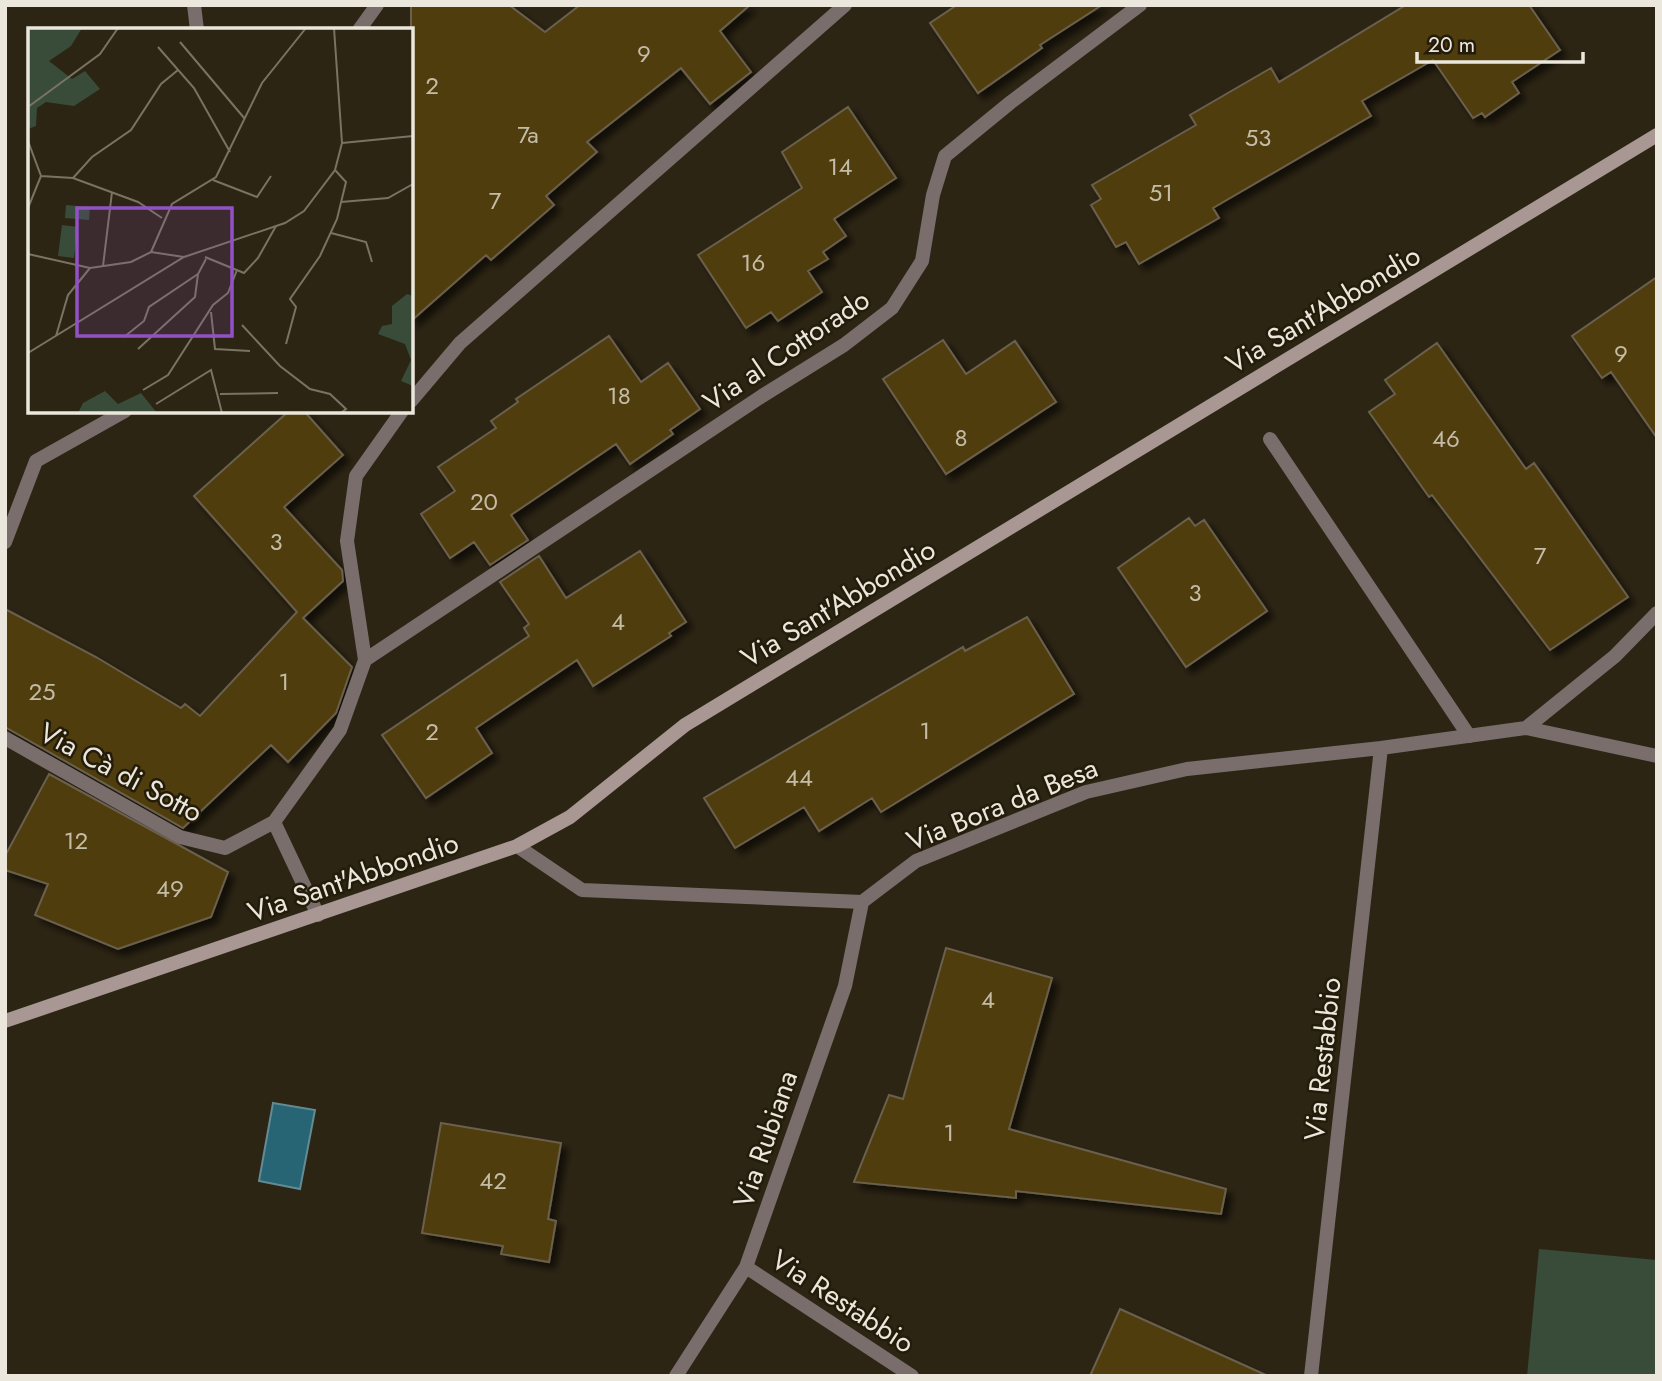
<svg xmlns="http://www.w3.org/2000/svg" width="1662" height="1381" font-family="Jost,sans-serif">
<defs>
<filter id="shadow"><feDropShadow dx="6" dy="6" stdDeviation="3.5" flood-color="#0009"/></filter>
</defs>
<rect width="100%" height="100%" fill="#2d2514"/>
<path fill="#384c39" d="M 1539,1249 L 1657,1260 L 1657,1376 L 1527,1376 Z"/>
<path fill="#276474" stroke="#628b93" stroke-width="2" d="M 273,1103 L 315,1110 L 300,1189 L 259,1181 Z"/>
<path fill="#4f3c0d" stroke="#6a614d" stroke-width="2" filter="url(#shadow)" d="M 411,5 L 509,5 L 545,32 L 580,5 L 750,5 L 720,31 L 751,72 L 710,104 L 681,68 L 587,142 L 597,152 L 546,196 L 554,205 L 491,260 L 486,255 L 411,321 Z
M 957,5 L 1102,5 L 1040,45 L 1042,48 L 978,93 L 930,23 Z
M 1406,5 L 1529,5 L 1560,50 L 1512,82 L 1519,93 L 1485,117 L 1482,113 L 1473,118 L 1433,60 L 1362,101 L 1371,116 L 1213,208 L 1219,218 L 1139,264 L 1126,242 L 1116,247 L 1091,205 L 1101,199 L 1092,185 L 1196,125 L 1190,115 L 1271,68 L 1279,82 Z
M 848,107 L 896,178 L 834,219 L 846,236 L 823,252 L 828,259 L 808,271 L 822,292 L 778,321 L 771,312 L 746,328 L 698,255 L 802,188 L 782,152 Z
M 1657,277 L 1657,438 L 1611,372 L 1602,378 L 1572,336 Z
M 609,336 L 641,382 L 668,363 L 700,409 L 670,430 L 673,434 L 630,464 L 616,444 L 511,515 L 528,540 L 490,565 L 474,542 L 450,558 L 421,514 L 455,491 L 438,467 L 496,428 L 491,421 L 518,402 L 516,399 Z
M 943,340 L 966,374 L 1015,341 L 1056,402 L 946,474 L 883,379 Z
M 1437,343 L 1526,469 L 1534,463 L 1628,597 L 1550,650 L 1432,495 L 1429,497 L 1369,412 L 1395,394 L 1385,380 Z
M 289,411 L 304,411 L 343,455 L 284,507 L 342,570 L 343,581 L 303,618 L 352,667 L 336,713 L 288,762 L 271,745 L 183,828 L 5,727 L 5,609 L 96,657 L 181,708 L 185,704 L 200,716 L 297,612 L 194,496 Z
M 1189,518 L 1195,526 L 1204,520 L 1267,611 L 1186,667 L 1118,568 Z
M 640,551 L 686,622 L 669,633 L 671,636 L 593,686 L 577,660 L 476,728 L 492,753 L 426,798 L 382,735 L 529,636 L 524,628 L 529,624 L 500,582 L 539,556 L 566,598 Z
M 1027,617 L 1074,694 L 881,812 L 872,798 L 819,831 L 804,807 L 735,848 L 704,798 L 963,647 L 965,651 Z
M 49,774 L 228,872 L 211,917 L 118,949 L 35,915 L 48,884 L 5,870 L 5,856 Z
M 946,948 L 1052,978 L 1009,1129 L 1226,1189 L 1221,1214 L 1016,1191 L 1016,1198 L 854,1182 L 889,1095 L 903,1099 Z
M 441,1123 L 561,1143 L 548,1219 L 556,1221 L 549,1262 L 501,1254 L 503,1246 L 422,1233 Z
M 1120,1309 L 1268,1376 L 1090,1376 Z"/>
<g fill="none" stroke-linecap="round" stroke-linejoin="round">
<path stroke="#796e6c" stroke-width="14" d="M 1270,439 L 1469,736"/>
<path stroke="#796e6c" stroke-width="14" d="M 194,5 L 197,30
M 359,30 L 377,5
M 411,401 L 460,343 L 845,5
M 5,542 L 36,461 L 125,411
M 365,660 L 762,396 L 844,345 L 892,308 L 922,261 L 933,195 L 945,156 L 1011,102 L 1140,5
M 1526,728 L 1615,656 L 1657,613
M 5,738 L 180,837 L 225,848 L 274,822 L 318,915
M 274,822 L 340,730 L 365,660 L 347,541 L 356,476 L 402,411
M 517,846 L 582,890 L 862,902 L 916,861 L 1086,792 L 1187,769 L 1381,748 L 1526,728 L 1657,756
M 746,1267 L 912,1376
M 676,1376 L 746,1267 L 845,986 L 862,902
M 1311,1376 L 1381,748"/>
<path stroke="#a89793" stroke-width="14" d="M 5,1021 L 517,846 L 570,817 L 685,725 L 1657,135"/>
</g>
<g text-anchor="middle" stroke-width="5" stroke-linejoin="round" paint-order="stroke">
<g font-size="24" fill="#c5bca8">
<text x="644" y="62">9</text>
<text x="432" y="94">2</text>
<text x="528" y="143">7a</text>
<text x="1258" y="146">53</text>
<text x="840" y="175">14</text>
<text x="1161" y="201">51</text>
<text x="495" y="209">7</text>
<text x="753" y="271">16</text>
<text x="1621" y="362">9</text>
<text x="619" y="404">18</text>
<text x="961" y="446">8</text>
<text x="1446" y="447">46</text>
<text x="484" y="510">20</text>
<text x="276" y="550">3</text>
<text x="1540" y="564">7</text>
<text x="1195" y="601">3</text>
<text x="618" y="630">4</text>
<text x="284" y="690">1</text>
<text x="42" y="700">25</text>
<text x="925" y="739">1</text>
<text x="432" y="740">2</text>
<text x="799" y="786">44</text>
<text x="76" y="849">12</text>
<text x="170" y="897">49</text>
<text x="988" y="1008">4</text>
<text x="949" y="1141">1</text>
<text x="493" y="1189">42</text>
</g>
<g font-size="28" fill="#ece7dc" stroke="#241c0b">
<text transform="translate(1323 309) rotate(-31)" y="10">Via Sant'Abbondio</text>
<text transform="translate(786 350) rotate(-34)" y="10">Via al Cottorado</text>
<text transform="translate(838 603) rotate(-31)" y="10">Via Sant'Abbondio</text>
<text transform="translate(121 772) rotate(28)" y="10">Via Cà di Sotto</text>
<text transform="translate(1002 804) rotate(-22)" y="10">Via Bora da Besa</text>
<text transform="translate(353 877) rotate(-19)" y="10">Via Sant'Abbondio</text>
<text transform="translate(1322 1059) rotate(-84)" y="10">Via Restabbio</text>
<text transform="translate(765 1139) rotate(-71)" y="10">Via Rubiana</text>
<text transform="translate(843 1301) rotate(33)" y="10">Via Restabbio</text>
</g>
</g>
<g transform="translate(28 28)">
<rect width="385" height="385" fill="#2d2514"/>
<path d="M 0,0 L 54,0 L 43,18 L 21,33 L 44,51 L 57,43 L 72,61 L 46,78 L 18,74 L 9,80 L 8,98 L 0,101 ZM 38,177 L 62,179 L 61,192 L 37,190 ZM 34,197 L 50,199 L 46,230 L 30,228 ZM 379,266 L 385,268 L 385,358 L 373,353 L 383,332 L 377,316 L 350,306 L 354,298 L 364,296 L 364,278 ZM 77,363 L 90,376 L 113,365 L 129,385 L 50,385 L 55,375 Z" fill="#384c39"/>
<path fill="none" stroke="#797364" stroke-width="2" d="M 152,14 L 217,91M 130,19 L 166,60 L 202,124M 0,79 L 72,26 L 90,0M 0,113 L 13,148 L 0,180M 314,115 L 385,108M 13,148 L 45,150 L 110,174 L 134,190M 45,150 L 64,129 L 103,102 L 133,56 L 150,42M 185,152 L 229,169 L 243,148M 313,174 L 360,170 L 385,156M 303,205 L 338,214 L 344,234M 123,224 L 144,176 L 188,149 L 234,55 L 278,0M 0,226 L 62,240 L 103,234 L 123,224 L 156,229M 177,229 L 216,245 L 230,230 L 248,198M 75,238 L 84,164M 183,284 L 187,321 L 222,323M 214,297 L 252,338 L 282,361 L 302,366 L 318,381 L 313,385M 28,308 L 40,267 L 62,240M 96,309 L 116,293 L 121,279 L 170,246M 258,316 L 268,279 L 262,271 L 292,228 L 309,191 L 318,154 L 307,142M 110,321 L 167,269 L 170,246 L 178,231M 0,325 L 156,229 L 257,195 L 276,183 L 307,142 L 314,115 L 306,0M 115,362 L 140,347 L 185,277 L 200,265 L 209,242M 192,366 L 250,365M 128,376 L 183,342 L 194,385"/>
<path fill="#9251c5" fill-opacity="0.15" stroke="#9251c5" stroke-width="3.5" d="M 49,180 L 204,180 L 204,308 L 49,308 Z"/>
<rect width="385" height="385" fill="none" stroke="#ece7dc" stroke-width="3.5"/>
</g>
<rect width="1662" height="1381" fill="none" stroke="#ece7dc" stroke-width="14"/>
<path d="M1417 52v10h166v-10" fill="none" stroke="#ece7dc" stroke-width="3.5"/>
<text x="1428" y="52" font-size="21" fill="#ece7dc" stroke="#241c0b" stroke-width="5" paint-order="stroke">20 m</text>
</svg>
